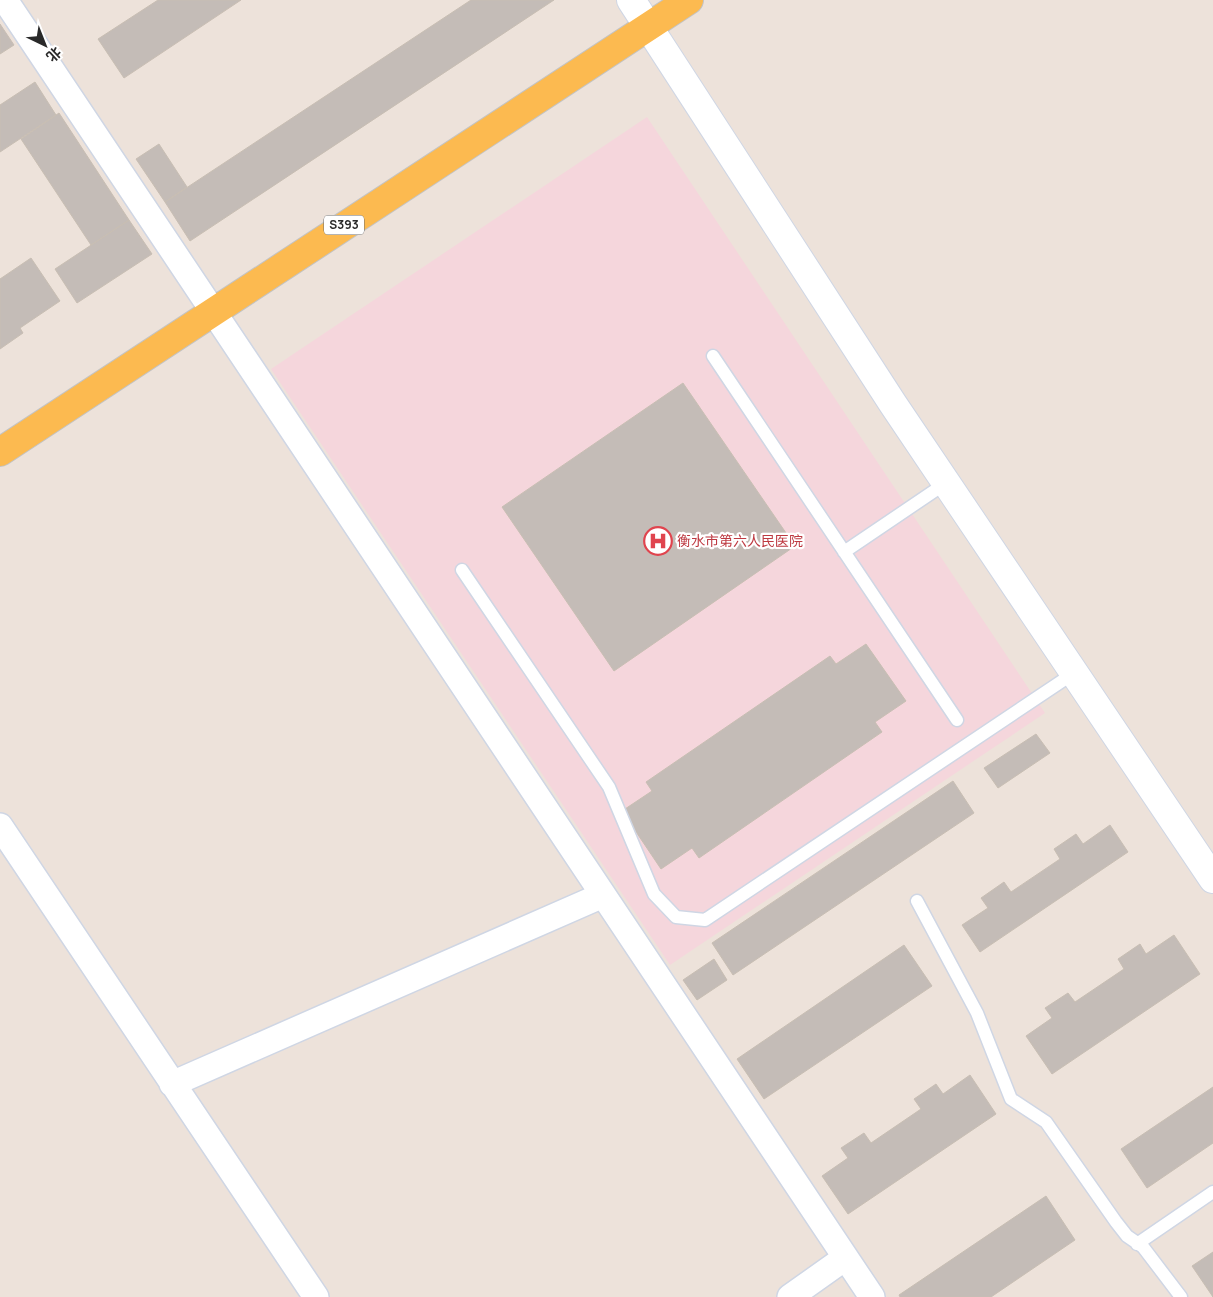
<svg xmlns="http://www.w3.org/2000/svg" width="1213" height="1297" font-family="Manrope,'Noto Sans SC',sans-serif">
<rect width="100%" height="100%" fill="#ede2da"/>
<path fill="#f5d6dc" d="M 647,117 L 1045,713 L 670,965 L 271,369 Z"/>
<path fill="#c4bcb7" stroke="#c8beb3" d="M 158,0 L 241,0 L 124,78 L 98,39 Z
M 471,0 L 554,0 L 190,241 L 165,202 Z
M 0,24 L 14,45 L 0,54 Z
M 35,82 L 56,115 L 0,152 L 0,105 Z
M 59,113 L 129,220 L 91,245 L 21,139 Z
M 159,144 L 187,187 L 165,202 L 136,159 Z
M 129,220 L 152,254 L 77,303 L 55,269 Z
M 31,258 L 60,301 L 20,328 L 23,333 L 0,349 L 0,279 Z
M 683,383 L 795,546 L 614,671 L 502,507 Z
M 866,644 L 906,701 L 875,722 L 882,732 L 699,858 L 692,848 L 661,869 L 622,811 L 652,791 L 646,782 L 830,656 L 836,664 Z
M 1036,734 L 1050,753 L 998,788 L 984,768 Z
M 953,781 L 974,813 L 733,975 L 712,943 Z
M 1110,825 L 1128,852 L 980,952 L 962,925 L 988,908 L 981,898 L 1004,882 L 1011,892 L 1060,859 L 1054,849 L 1076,834 L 1083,844 Z
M 1174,935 L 1200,974 L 1052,1074 L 1026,1036 L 1052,1018 L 1045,1008 L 1068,993 L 1075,1002 L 1124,969 L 1118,959 L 1140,944 L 1146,954 Z
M 904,945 L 932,986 L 764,1099 L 737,1059 Z
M 714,959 L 727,980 L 697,1000 L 683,980 Z
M 970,1075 L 996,1114 L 848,1214 L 822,1176 L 848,1158 L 841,1148 L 864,1133 L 871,1143 L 921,1109 L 914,1099 L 936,1084 L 943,1094 Z
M 1213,1087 L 1213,1143 L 1147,1188 L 1121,1149 Z
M 1046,1196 L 1075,1240 L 991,1297 L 900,1297 L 899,1295 Z
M 1213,1252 L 1213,1297 L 1192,1266 Z"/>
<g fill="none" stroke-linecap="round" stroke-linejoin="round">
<defs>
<path id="lane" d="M 713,356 L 957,720
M 844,552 L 946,483
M 462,570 L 609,787 L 654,894 L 676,917 L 705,920 L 1074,673
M 917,901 L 977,1013 L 1011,1099 L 1046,1122 L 1116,1222 L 1127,1236 L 1143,1247 L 1181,1297
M 1137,1244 L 1213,1192"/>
<path id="street" d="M 5,0 L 872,1297
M 0,826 L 316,1297
M 172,1084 L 603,895
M 790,1297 L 845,1258"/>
<path id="secondary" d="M 631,0 L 893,404 L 1213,879"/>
<path id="primary" d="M 0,452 L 689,0"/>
</defs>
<use href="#lane" stroke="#cfd6e4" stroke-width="15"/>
<use href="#street" stroke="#cfd6e4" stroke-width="28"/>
<use href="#secondary" stroke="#cfd6e4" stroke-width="30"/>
<use href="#primary" stroke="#c3c3c3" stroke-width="30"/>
<use href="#lane" stroke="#fff" stroke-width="12"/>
<use href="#street" stroke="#fff" stroke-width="25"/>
<use href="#secondary" stroke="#fff" stroke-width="28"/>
<use href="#primary" stroke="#fcba50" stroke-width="28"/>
</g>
<defs>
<symbol id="hospital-ring" viewBox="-11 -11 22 22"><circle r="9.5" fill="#fff" stroke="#e0444e" stroke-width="1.5"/><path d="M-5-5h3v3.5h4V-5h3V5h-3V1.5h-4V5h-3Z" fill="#e0444e"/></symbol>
</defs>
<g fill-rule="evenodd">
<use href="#hospital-ring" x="642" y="525" width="32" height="32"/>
</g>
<g text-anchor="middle" stroke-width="4.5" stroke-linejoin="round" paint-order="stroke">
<rect fill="#fff" stroke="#696969" stroke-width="1" x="324" y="215.5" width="40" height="19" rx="4"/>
<g font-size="12" font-weight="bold" fill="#292929">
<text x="344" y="229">S393</text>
</g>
<g font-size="14" fill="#be3a42" stroke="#fff" text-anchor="start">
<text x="677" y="546">衡水市第六人民医院</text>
</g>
</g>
<g transform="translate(45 45) rotate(137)" stroke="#ffffff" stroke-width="4" paint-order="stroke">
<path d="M0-4L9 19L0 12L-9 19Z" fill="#292929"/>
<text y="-8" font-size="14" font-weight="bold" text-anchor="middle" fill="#292929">北</text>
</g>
</svg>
